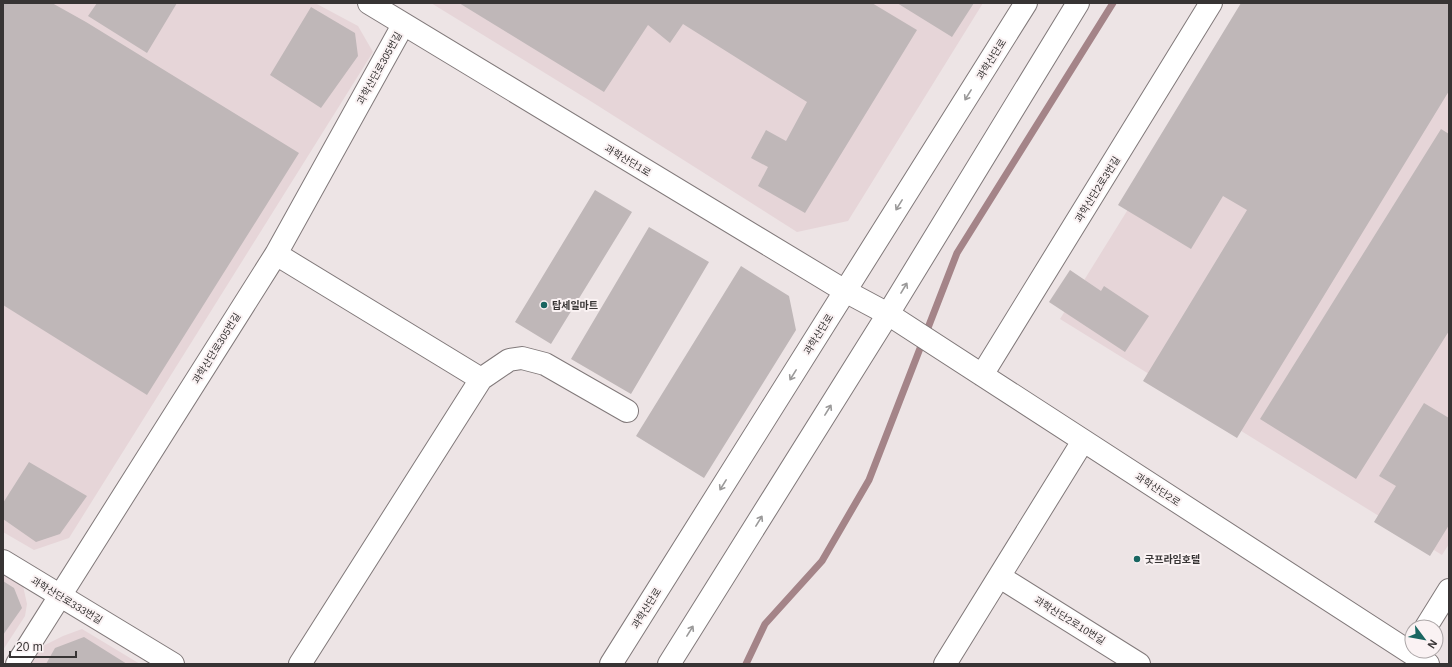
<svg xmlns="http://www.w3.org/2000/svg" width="1452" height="667" font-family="Arial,'Noto Sans KR',sans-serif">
<rect width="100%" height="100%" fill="#ede4e5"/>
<path fill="#e6d5d8" d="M 3,3 L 315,3 L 358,26 L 373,52 L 69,538 L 34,550 L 3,532 Z
M 431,3 L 983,3 L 848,221 L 797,232 L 592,102 Z
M 1256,3 L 1449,3 L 1449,544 L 1442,555 L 1060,319 Z
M 3,574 L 23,586 L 27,604 L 25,616 L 3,650 Z
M 82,629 L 140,664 L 31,664 L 43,646 L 63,636 Z"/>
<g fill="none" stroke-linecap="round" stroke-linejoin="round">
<path stroke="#a48488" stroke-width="7" d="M 746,664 L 765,624 L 822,561 L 869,480 L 957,253 L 1113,3"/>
</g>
<path fill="#bfb7b8" d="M 3,3 L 52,3 L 86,22 L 299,153 L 147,395 L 3,305 Z
M 97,3 L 177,3 L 147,53 L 88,16 Z
M 459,3 L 872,3 L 917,30 L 805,213 L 758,186 L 768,167 L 751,158 L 766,130 L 786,141 L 807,102 L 683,24 L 670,43 L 648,25 L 604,92 Z
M 897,3 L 974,3 L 952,37 Z
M 1241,3 L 1449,3 L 1449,91 L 1237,438 L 1143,381 L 1247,210 L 1223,196 L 1191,249 L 1118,205 Z
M 311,7 L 355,33 L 358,56 L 321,108 L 270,75 Z
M 1441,129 L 1449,134 L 1449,331 L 1356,479 L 1260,419 Z
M 595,190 L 632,212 L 551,344 L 515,322 Z
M 649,227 L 709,262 L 631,394 L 571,359 Z
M 741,266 L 789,296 L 796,330 L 704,478 L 636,436 Z
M 1070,270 L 1101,291 L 1104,286 L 1149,316 L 1125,352 L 1049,302 Z
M 1424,403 L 1449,418 L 1449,525 L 1430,556 L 1374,522 L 1396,486 L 1379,476 Z
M 29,462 L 87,496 L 60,534 L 36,542 L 3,519 L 3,503 Z
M 3,581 L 14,588 L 22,608 L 3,635 Z
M 84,637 L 127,664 L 46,664 L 55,648 Z"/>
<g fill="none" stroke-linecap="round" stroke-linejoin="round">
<defs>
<path id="minor" d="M 276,254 L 481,379
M 888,314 L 1428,664
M 982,375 L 1211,3
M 3,561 L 173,664
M 1000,577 L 1139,664
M 1426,627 L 1449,590
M 17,664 L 276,254 L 403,25
M 300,664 L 481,379 L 509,360 L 522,358 L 545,364 L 627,411
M 945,664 L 1083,441"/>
<path id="major" d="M 369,3 L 845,291 L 888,314
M 611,664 L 1026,3
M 669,664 L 888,314 L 1078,3"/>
</defs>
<use href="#minor" stroke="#81797a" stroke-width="24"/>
<use href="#major" stroke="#81797a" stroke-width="24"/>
<use href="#minor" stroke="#fff" stroke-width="22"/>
<use href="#major" stroke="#fff" stroke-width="22"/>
</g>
<defs><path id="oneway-shaft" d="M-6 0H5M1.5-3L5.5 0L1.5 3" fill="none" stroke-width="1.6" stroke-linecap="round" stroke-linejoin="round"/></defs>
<g stroke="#9b9a9a">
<use href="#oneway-shaft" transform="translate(968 95) rotate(122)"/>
<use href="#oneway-shaft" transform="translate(899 205) rotate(122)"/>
<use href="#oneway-shaft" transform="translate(904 288) rotate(-59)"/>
<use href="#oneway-shaft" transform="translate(793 375) rotate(122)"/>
<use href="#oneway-shaft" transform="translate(828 410) rotate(-58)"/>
<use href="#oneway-shaft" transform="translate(723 485) rotate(122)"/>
<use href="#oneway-shaft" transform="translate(759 521) rotate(-58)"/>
<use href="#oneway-shaft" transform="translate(690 631) rotate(-58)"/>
</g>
<g fill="#196661" stroke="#faf2f3" stroke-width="1.5">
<circle cx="544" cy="305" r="4"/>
<circle cx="1137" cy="559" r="4"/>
</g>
<g text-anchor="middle" stroke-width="4" stroke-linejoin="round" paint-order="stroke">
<g font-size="10" fill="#373434" stroke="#faf2f3">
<text transform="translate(991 59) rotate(-58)" y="4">과학산단로</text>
<text transform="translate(379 68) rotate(-61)" y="4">과학산단로305번길</text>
<text transform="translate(628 160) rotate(31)" y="4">과학산단1로</text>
<text transform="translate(1097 189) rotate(-58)" y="4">과학산단2로3번길</text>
<text transform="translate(818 334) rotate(-58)" y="4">과학산단로</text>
<text transform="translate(216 348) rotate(-58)" y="4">과학산단로305번길</text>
<text transform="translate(1158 489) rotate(33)" y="4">과학산단2로</text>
<text transform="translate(67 600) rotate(31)" y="4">과학산단로333번길</text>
<text transform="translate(646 608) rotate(-58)" y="4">과학산단로</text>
<text transform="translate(1070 620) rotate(32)" y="4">과학산단2로10번길</text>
</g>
<g font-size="10" font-weight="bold" fill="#373434" stroke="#faf2f3" text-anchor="start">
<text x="552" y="309">탑세일마트</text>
<text x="1145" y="563">굿프라임호텔</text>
</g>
</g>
<rect width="1452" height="667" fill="none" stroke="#373434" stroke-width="8"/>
<g transform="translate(1424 639) rotate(122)"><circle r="19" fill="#faf2f3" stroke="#aca6a7"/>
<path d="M0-3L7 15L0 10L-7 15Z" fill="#196661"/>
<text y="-6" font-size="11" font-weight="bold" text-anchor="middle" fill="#373434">N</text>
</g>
<path d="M10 651v6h66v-6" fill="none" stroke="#373434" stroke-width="2"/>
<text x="16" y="651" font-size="12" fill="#373434" stroke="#faf2f3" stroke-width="3" paint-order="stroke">20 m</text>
</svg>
